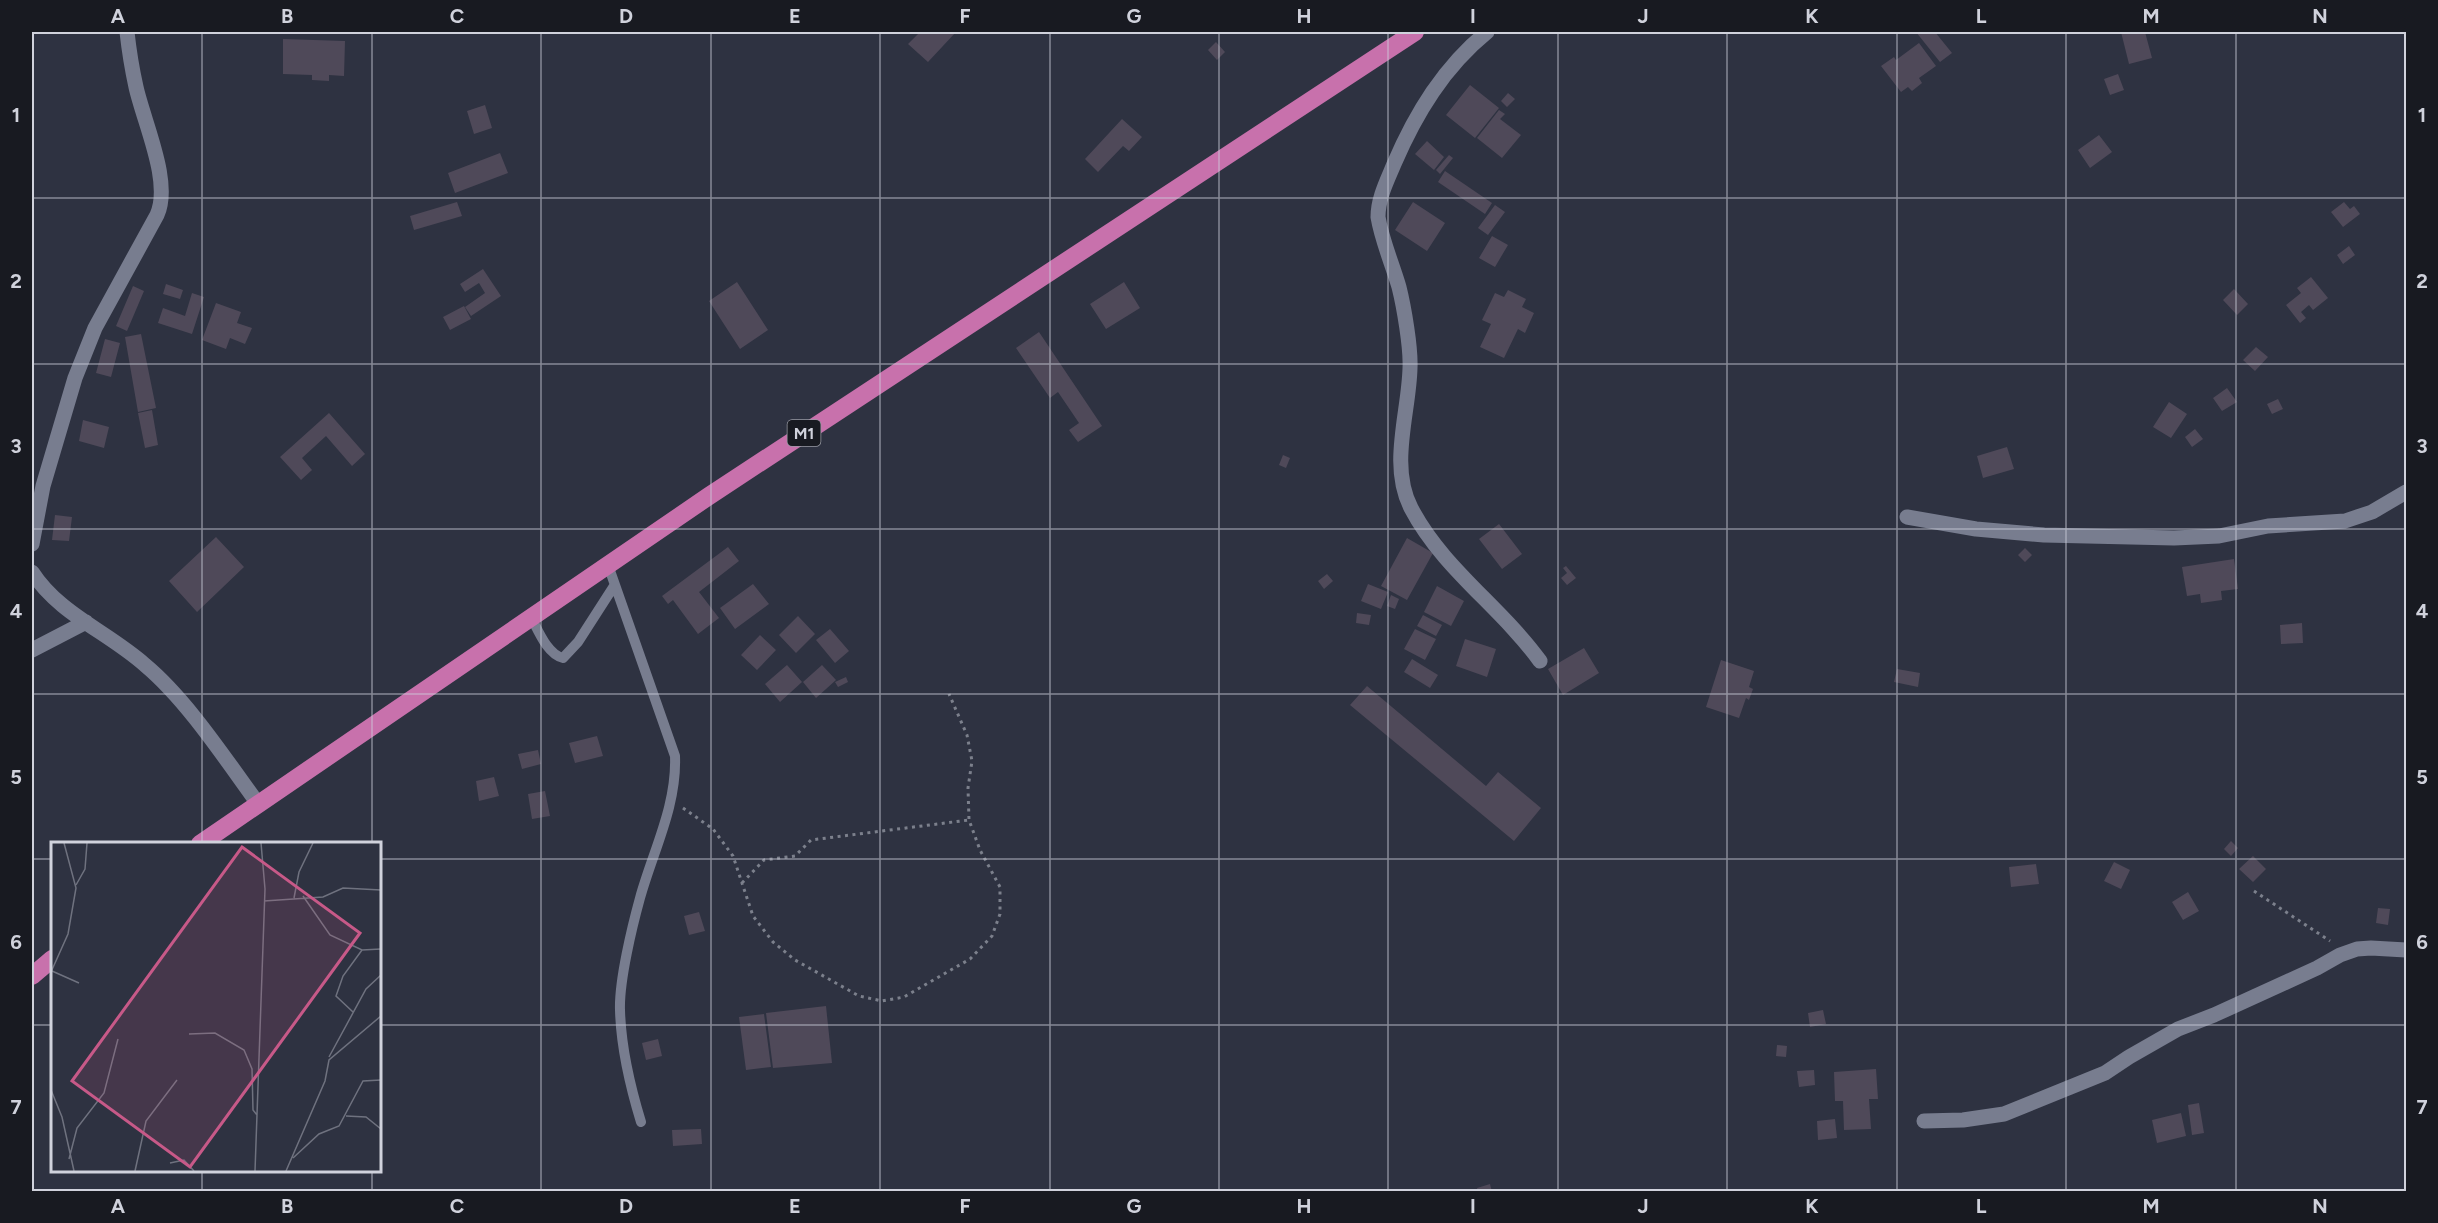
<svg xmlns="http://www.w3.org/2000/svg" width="2438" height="1223" font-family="Figtree,sans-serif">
<rect width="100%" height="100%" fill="#2e3241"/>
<path fill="#4f4959" d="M 920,32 L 956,32 L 928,62 L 908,44 Z
M 1916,32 L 1935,32 L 1952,53 L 1940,62 Z
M 2121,32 L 2145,32 L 2152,58 L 2129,64 Z
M 283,39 L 345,41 L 344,76 L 329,75 L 329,81 L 312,80 L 312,75 L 283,74 Z
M 1216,42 L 1225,52 L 1217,60 L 1208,50 Z
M 1919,43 L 1936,66 L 1919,78 L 1922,83 L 1912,91 L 1908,87 L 1901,92 L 1881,66 L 1894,57 L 1896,60 Z
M 2118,74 L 2124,90 L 2110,95 L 2104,79 Z
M 1470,85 L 1499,108 L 1475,138 L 1446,115 Z
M 1508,93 L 1515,99 L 1507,107 L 1501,101 Z
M 485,105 L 492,128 L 474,134 L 467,111 Z
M 1499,110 L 1505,114 L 1500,119 L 1521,135 L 1502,158 L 1477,138 Z
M 1122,119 L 1142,137 L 1129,151 L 1123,146 L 1098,172 L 1085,159 Z
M 2099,135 L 2112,152 L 2090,168 L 2078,150 Z
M 1427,141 L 1444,157 L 1434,170 L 1415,154 Z
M 500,153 L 508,173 L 455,193 L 448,173 Z
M 1449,155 L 1453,158 L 1440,174 L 1436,170 Z
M 1445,171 L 1492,203 L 1485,214 L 1438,182 Z
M 457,202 L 462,216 L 414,230 L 410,216 Z
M 1413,202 L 1445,223 L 1427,251 L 1395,230 Z
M 2344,202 L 2350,209 L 2354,206 L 2360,214 L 2343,227 L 2331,212 Z
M 1495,205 L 1505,212 L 1488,235 L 1478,228 Z
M 1492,236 L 1508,245 L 1495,267 L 1479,258 Z
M 2349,246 L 2355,255 L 2343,264 L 2337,255 Z
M 483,269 L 501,296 L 471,316 L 465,307 L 485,293 L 479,283 L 465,292 L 460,284 Z
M 2311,277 L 2328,298 L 2313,310 L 2309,305 L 2301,312 L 2306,318 L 2300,323 L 2286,305 L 2301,293 L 2297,288 Z
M 737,282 L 768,330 L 740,349 L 709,301 Z
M 1124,282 L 1140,308 L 1106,329 L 1090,304 Z
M 166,284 L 183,290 L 180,299 L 163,294 Z
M 133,286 L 144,291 L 127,331 L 116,326 Z
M 2234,289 L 2248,304 L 2237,315 L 2223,300 Z
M 1508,290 L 1526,299 L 1522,307 L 1534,313 L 1525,333 L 1518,329 L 1504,358 L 1480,347 L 1491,324 L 1482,320 L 1495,293 L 1504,297 Z
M 192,293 L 204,297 L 192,334 L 158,323 L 163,308 L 185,316 Z
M 216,303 L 241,312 L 237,323 L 252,328 L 245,344 L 230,338 L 226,349 L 202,340 Z
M 464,306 L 471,319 L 450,330 L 443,317 Z
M 1039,332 L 1102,426 L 1078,442 L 1069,430 L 1079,423 L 1058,392 L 1050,398 L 1016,348 Z
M 141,334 L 156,408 L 138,412 L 125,337 Z
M 105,339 L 120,343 L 111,377 L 96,373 Z
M 2256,347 L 2268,357 L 2255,371 L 2243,360 Z
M 2227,388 L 2237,402 L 2222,411 L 2213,398 Z
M 2278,399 L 2283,409 L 2272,414 L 2267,404 Z
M 2169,402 L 2187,414 L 2171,438 L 2153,427 Z
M 152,410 L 158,445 L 145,448 L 138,413 Z
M 329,413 L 365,454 L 352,466 L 326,436 L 302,458 L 312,470 L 301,480 L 280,457 Z
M 83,420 L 109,427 L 104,448 L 79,441 Z
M 2195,429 L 2203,439 L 2192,447 L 2185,437 Z
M 2007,447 L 2014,469 L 1983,478 L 1977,456 Z
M 1283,455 L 1290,458 L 1286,468 L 1279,465 Z
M 55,515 L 72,517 L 69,541 L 52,540 Z
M 1499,524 L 1522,554 L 1502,569 L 1479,539 Z
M 216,537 L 244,567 L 197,612 L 169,581 Z
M 1407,538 L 1433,553 L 1407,600 L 1381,586 Z
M 728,547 L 739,561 L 699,592 L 719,618 L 698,634 L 673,600 L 668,604 L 662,596 Z
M 2025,548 L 2032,555 L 2025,562 L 2018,555 Z
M 2234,559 L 2238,589 L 2221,591 L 2222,600 L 2201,603 L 2200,594 L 2187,596 L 2182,567 Z
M 1566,566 L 1576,578 L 1567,585 L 1561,578 L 1567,573 L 1563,568 Z
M 1327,574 L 1333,581 L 1324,589 L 1318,581 Z
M 753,584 L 769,604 L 735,629 L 720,608 Z
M 1368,584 L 1388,592 L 1381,609 L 1361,601 Z
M 1437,586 L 1464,601 L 1451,626 L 1424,612 Z
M 1391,595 L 1399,599 L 1395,609 L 1387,606 Z
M 1357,613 L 1371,615 L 1369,625 L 1356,623 Z
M 1423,615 L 1442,625 L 1436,636 L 1417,626 Z
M 798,616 L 815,634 L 796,653 L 779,635 Z
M 2302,623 L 2303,643 L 2281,644 L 2280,625 Z
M 830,629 L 849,651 L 835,663 L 816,640 Z
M 1415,629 L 1436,639 L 1425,660 L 1404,649 Z
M 760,635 L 776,650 L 757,670 L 741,655 Z
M 1465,639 L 1496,649 L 1487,677 L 1456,666 Z
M 1584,648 L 1599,673 L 1563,695 L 1548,669 Z
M 1412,659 L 1438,675 L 1430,688 L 1404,672 Z
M 1721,660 L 1754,671 L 1749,687 L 1753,689 L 1749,700 L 1746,698 L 1739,718 L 1706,707 Z
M 787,665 L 802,682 L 780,702 L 765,684 Z
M 822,665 L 836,680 L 816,698 L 803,682 Z
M 1897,669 L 1920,673 L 1918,687 L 1894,682 Z
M 846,677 L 848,682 L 838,687 L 835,682 Z
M 1367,686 L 1486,786 L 1498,772 L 1541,808 L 1514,841 L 1350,705 Z
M 597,736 L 603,756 L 575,763 L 569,743 Z
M 538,750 L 541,764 L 522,769 L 518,754 Z
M 494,777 L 499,796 L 479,801 L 476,781 Z
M 545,791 L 550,816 L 532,819 L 528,794 Z
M 2231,841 L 2238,848 L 2231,856 L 2224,849 Z
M 2253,856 L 2266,869 L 2253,882 L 2239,869 Z
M 2114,862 L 2130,870 L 2121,889 L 2104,881 Z
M 2036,864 L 2039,884 L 2011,887 L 2009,867 Z
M 2188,892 L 2199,911 L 2183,920 L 2172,902 Z
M 2378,908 L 2390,909 L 2388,925 L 2376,923 Z
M 699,912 L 705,931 L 689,935 L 684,916 Z
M 826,1006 L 832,1063 L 773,1068 L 766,1013 Z
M 1823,1010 L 1826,1024 L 1810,1027 L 1808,1013 Z
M 764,1014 L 771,1067 L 746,1070 L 739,1017 Z
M 658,1039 L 662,1056 L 646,1060 L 642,1043 Z
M 1777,1045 L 1787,1046 L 1786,1057 L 1776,1056 Z
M 1876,1069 L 1878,1099 L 1869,1099 L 1871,1129 L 1844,1130 L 1843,1101 L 1835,1101 L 1834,1072 Z
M 1814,1070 L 1815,1085 L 1799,1087 L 1797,1071 Z
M 2199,1103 L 2204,1133 L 2192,1135 L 2188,1105 Z
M 2181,1113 L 2186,1136 L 2157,1143 L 2152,1120 Z
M 1835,1119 L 1837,1138 L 1818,1140 L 1817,1121 Z
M 701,1129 L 702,1144 L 673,1146 L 672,1130 Z
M 1490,1184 L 1492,1192 L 1478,1192 L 1477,1188 Z"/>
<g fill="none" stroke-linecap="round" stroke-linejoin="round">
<path stroke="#7c808c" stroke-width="3" stroke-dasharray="3 4.5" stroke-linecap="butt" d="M 683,808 L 713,829 L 733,856 L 753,916 L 773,942 L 795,960 L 859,996 L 882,1001 L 904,997 L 970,959 L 992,936 L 1000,914 L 1000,887 L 980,850 L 969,820 L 968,788 L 972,761 L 967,735 L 949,694
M 742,883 L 764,860 L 795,856 L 811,840 L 969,820
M 2254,891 L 2330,941"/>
<path stroke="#787d8f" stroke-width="10" d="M 608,565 L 675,756 C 677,806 653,851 640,898 C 632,927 619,981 620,1010 C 621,1048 630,1086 641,1122
M 531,617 C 538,630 547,654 563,658 L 578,642 L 614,586"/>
<path stroke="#787d8f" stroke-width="15" d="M 1487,32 C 1444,67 1416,113 1394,164 C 1387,181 1378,198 1378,217 C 1382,241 1392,263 1399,287 C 1404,307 1411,348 1410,368 C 1409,413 1389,465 1411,508 C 1443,569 1500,606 1540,661
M 1907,517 L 1976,529 L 2044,535 L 2174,538 L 2219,536 L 2268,526 L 2345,521 L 2372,512 L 2406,492
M 32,544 L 43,486 L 75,378 L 95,328 L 157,215 C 172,182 144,123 136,87 C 132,69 129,50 127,32
M 32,572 C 59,614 108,632 145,665 C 187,700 226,760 259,805
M 32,650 L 86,622
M 1924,1121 L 1963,1120 L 2004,1114 L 2105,1073 L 2129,1057 L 2178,1029 L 2214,1015 L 2317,968 L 2340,955 L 2357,949 L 2371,948 L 2406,950"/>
<path stroke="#c871ac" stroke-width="18" d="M 200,844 L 709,496 L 1415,32
M 32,976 L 52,959"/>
</g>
<path fill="none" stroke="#d0d2dc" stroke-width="1.5" stroke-opacity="0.55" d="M 202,32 L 202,844M 372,32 L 372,844M 541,32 L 541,1192M 711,32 L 711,1192M 880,32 L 880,1192M 1050,32 L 1050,1192M 1219,32 L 1219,1192M 1388,32 L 1388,1192M 1558,32 L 1558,1192M 1727,32 L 1727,1192M 1897,32 L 1897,1192M 2066,32 L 2066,1192M 2236,32 L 2236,1192M 32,198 L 2406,198M 32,364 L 2406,364M 32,529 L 2406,529M 32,694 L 2406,694M 32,859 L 52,859M 380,859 L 2406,859M 32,1025 L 52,1025M 380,1025 L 2406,1025M 202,1170 L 202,1192M 372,1170 L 372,1192"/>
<g text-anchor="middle" stroke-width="4.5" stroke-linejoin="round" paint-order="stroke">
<rect fill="#181a21" stroke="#999ba4" stroke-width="1.5" x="787.5" y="420" width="33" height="26" rx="4.5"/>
<g font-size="16" font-weight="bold" fill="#d0d2dc">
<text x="804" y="439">M1</text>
</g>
</g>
<g transform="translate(51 842)">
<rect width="330" height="330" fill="#2e3241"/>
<path fill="none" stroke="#6f727f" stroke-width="1.5" d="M 25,43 L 34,27 L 36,1M 252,54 L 279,93 L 311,108 L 330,107M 243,56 L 248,30 L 262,1M 213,59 L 272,55 L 292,46 L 330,48M 1,129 L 28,141M 0,130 L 17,92 L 25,46 L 13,1M 302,170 L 285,154 L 292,134 L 311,108M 138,192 L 164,191 L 193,208 L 201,227 L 202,268 L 206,273M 278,215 L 315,147 L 330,133M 0,248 L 11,275 L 23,329M 295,274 L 315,275 L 330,287M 242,316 L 268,292 L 288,284 L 312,239 L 330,238M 18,317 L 26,286 L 53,251 L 67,197M 119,321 L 133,318 L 143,329M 84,329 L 95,279 L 126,238M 204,329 L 214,47 L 210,1M 235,329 L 274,239 L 278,218 L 330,174"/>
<path fill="#c75988" fill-opacity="0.15" stroke="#c75988" stroke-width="3" d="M 191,5 L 309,91 L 139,325 L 21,239 Z"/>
<rect width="330" height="330" fill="none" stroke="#d0d2dc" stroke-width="3"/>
</g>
<rect width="2438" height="1223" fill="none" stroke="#181a21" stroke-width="66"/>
<rect x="33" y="33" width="2372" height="1157" fill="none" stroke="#d0d2dc" stroke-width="2"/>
<g font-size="20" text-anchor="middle" font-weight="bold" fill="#d0d2dc">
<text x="118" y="23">A</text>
<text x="287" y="23">B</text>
<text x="457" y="23">C</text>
<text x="626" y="23">D</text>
<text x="795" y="23">E</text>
<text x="965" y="23">F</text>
<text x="1134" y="23">G</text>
<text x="1304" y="23">H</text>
<text x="1473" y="23">I</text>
<text x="1643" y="23">J</text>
<text x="1812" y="23">K</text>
<text x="1981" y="23">L</text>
<text x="2151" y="23">M</text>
<text x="2320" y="23">N</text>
<text x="16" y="122">1</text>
<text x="2422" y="122">1</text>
<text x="16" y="288">2</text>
<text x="2422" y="288">2</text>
<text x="16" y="453">3</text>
<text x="2422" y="453">3</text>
<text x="16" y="618">4</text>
<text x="2422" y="618">4</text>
<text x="16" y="784">5</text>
<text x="2422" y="784">5</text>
<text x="16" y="949">6</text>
<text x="2422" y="949">6</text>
<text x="16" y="1114">7</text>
<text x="2422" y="1114">7</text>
<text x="118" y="1213">A</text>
<text x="287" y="1213">B</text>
<text x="457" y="1213">C</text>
<text x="626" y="1213">D</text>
<text x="795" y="1213">E</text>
<text x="965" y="1213">F</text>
<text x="1134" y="1213">G</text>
<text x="1304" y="1213">H</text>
<text x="1473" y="1213">I</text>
<text x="1643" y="1213">J</text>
<text x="1812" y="1213">K</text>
<text x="1981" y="1213">L</text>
<text x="2151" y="1213">M</text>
<text x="2320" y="1213">N</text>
</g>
</svg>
